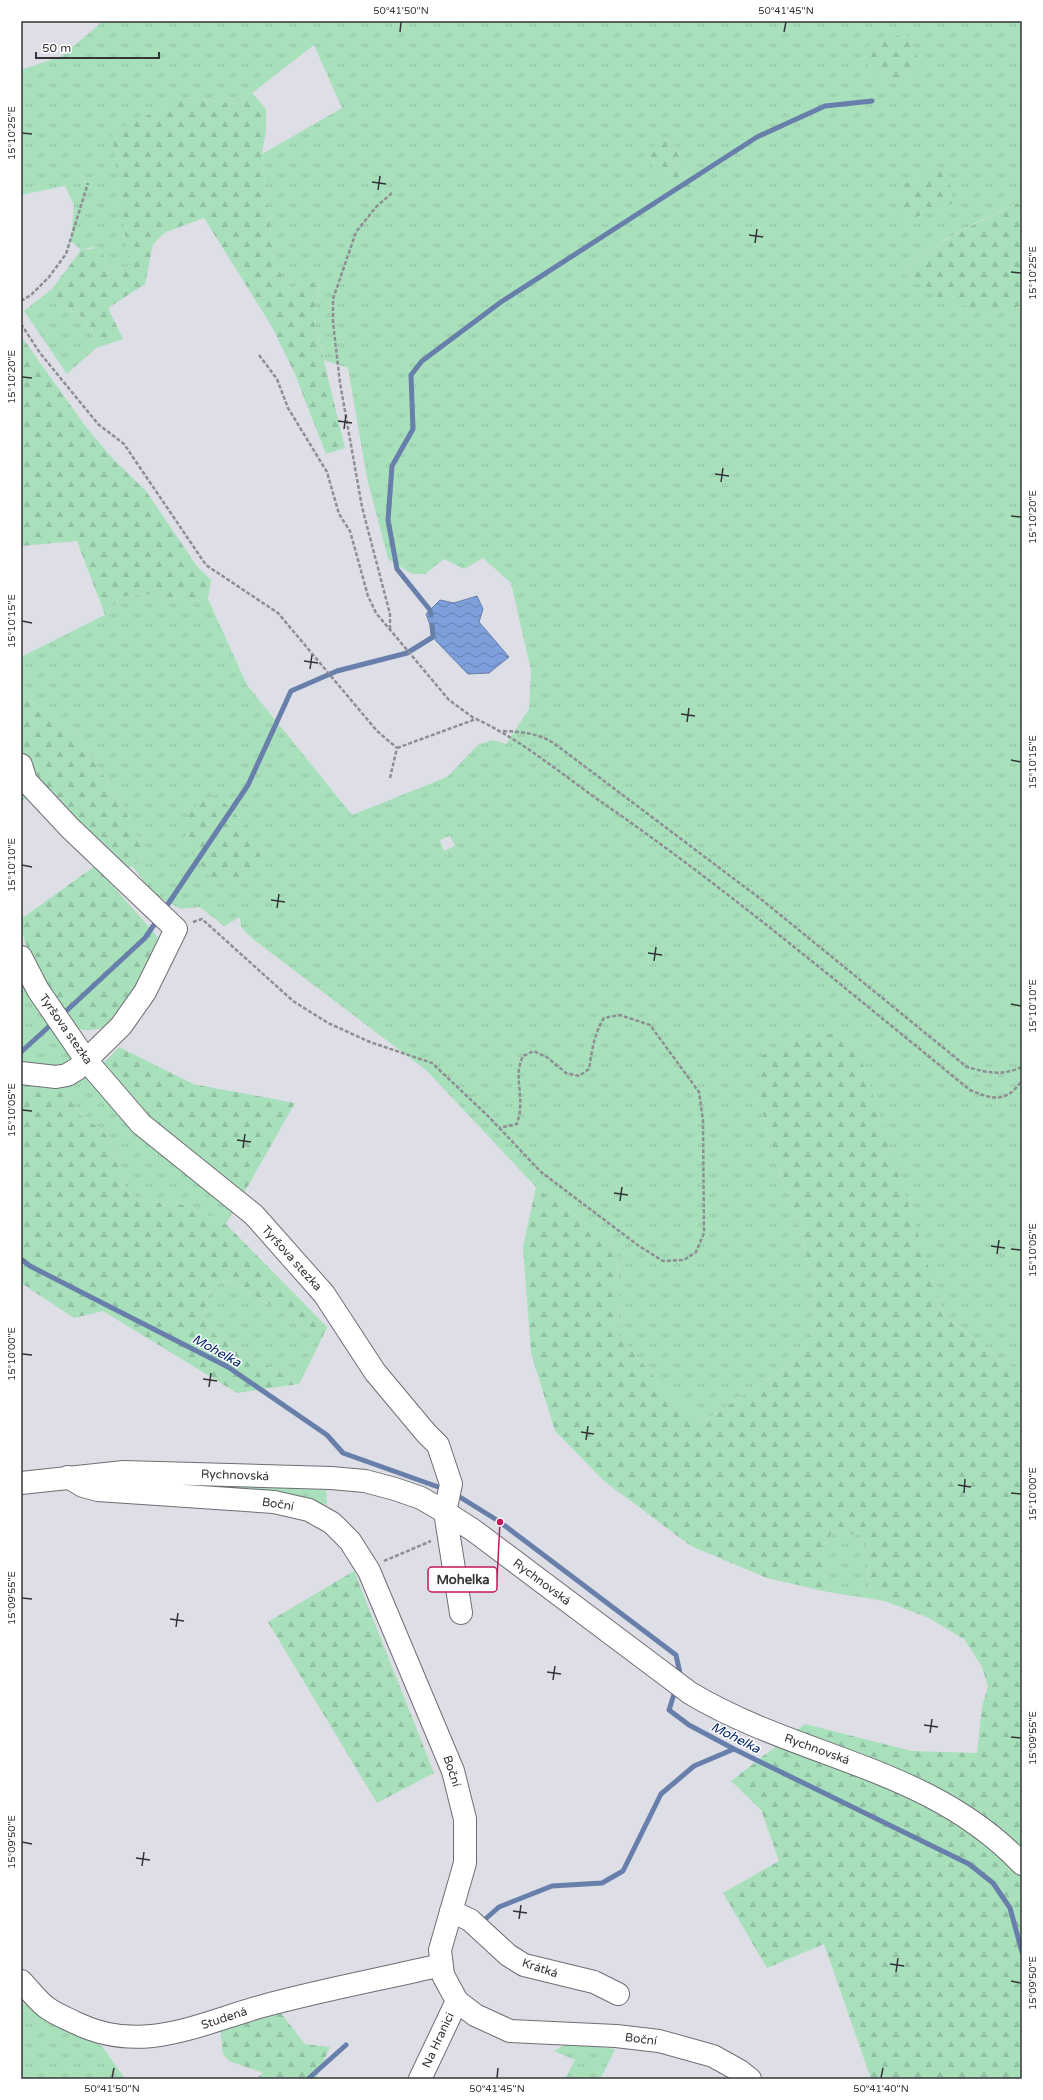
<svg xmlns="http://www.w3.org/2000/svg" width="1043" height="2100" font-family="'Varela Round',sans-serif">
<defs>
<pattern id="grass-tufts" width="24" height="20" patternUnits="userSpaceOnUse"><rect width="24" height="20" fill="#a8e0bc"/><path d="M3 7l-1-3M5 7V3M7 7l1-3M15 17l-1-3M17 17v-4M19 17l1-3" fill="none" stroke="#91c1a2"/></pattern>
<pattern id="forest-firs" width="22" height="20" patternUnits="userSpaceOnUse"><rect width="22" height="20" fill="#a8e0bc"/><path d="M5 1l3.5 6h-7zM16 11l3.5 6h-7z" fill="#91c1a2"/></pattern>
<pattern id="water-waves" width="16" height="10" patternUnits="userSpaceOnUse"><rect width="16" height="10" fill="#7d9fdb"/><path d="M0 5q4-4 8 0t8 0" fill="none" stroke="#6782b2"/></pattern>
</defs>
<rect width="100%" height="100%" fill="#dedee6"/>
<path fill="url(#grass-tufts)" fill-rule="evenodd" d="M 103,21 L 1022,21 L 1022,201 C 980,221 935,239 904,274 L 919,283 L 1019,308 L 1022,307 L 1022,1375 L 945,1317 L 854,1040 L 758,1095 L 777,1165 L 800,1228 L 814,1284 L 815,1325 L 805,1343 L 784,1370 L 700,1423 L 662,1386 L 619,1336 L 617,1247 L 536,1187 L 426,1070 L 254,940 L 241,927 L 240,917 L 224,926 L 200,907 L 181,909 L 154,895 L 133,867 L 141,858 L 143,848 L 124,808 L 77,733 L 21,694 L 21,657 L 105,615 L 120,597 L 146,594 L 193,601 L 208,599 L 247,685 L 352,815 L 447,777 L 479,744 L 493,740 L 506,744 L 529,709 L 531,670 L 511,583 L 483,558 L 464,569 L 444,559 L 425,574 L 412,574 L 388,559 L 367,478 L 348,368 L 324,360 L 313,316 L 321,282 L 286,288 L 274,259 L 262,154 L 342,108 L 314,45 L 238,104 L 184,98 L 120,187 L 130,266 L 107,273 L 103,253 L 92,247 L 81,250 L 71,241 L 74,205 L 65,186 L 21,195 L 21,70 L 62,56 ZM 665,140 L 678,148 L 680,169 ZM 450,836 L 455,846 L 444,851 L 440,840 Z
M 52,289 L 55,302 C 78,313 95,321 96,348 L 67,374 L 24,311 Z
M 21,971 L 77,1057 L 57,1070 L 21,1063 Z
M 88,1077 L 234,1210 L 226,1224 L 186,1205 L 163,1202 L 146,1203 L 126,1191 L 111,1140 L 97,1126 L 78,1114 L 64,1082 Z
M 226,1280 L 244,1288 L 322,1338 L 299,1384 L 215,1335 L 204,1314 L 208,1296 L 215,1285 Z
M 119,1479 L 326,1486 L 327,1505 L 304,1498 Z
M 832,1533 L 862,1535 L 868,1561 L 869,1588 L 885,1601 L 828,1592 L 823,1546 Z
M 21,2001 L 51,2024 L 102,2046 L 125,2079 L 21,2079 Z
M 568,2043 L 615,2049 L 602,2076 L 598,2079 L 565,2079 L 575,2060 L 554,2051 Z"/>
<path fill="url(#forest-firs)" d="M 906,33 L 923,69 C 884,92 880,83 858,49 Z
M 252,93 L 266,109 L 266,131 L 262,154 L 274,259 L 287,288 L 321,281 L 313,316 L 345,448 L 326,454 L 294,372 L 271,325 L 204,218 L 166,232 L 153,244 L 145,284 L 108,308 L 123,339 L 96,348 C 95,321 79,313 55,302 L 52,289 L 81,250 L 99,248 L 103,253 L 107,273 L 129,266 L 112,132 L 184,98 L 238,104 Z
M 664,139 L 678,148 L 680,169 L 692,171 L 708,180 L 705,191 L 685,193 L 657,177 L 648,154 L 653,147 Z
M 946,168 L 954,203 L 903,222 L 900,188 L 909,181 Z
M 1022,201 L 1022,307 L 975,309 L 939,298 L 904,274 C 936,239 980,222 1022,201 Z
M 21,336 L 86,427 L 114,460 L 146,491 L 196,565 L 211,580 L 208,599 L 193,601 L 146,594 L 120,597 L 105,615 L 77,541 L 21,546 Z
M 21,694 L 77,733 L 124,808 L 143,848 L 141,858 L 133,867 L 95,866 L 158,937 C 147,967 131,1025 93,1030 C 86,1031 79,1030 73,1025 C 64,1017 58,1002 51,992 C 38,972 21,943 21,919 L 95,866 L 30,797 L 21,801 Z
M 217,795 C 235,816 288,858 242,878 C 234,882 223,882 214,883 L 185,843 L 187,817 L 198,803 Z
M 815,1034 L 839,1034 L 855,1040 L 945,1317 L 1022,1375 L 1022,2079 L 871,2079 L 824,1944 L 767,1968 L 723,1893 L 779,1861 L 761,1810 L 731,1781 L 805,1724 L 912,1751 L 977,1753 L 982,1707 L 988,1686 L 982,1667 L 965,1640 L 929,1618 L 885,1601 L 869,1588 L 868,1561 L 862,1535 L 832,1533 L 823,1546 L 828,1592 L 767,1578 L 691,1546 L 604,1481 L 555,1431 L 531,1353 L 523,1247 L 536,1187 L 617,1247 L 619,1336 L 662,1386 L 700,1423 L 784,1370 L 805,1343 L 815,1325 L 814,1284 L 800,1228 L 777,1165 L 758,1095 L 760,1057 L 786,1042 Z
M 119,1047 L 193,1084 L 295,1103 L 244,1193 L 158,1124 L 98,1069 Z
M 21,1080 L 64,1082 L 78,1114 L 97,1126 L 111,1140 L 126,1191 L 146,1203 L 163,1202 L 186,1205 L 226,1224 L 327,1327 L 322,1338 L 244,1288 L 227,1280 L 215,1285 L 208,1296 L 204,1314 L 215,1335 L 299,1384 L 237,1393 L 103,1311 L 74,1318 L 21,1283 Z
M 354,1571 L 434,1773 L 377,1803 L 268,1622 Z
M 280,2012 L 305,2044 L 330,2047 L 316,2079 L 256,2079 L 263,2073 L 229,2061 L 223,2054 L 220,2028 Z"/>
<path fill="url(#water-waves)" stroke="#677faa" d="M 477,596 L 483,609 L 479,622 L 509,657 L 489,673 L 468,674 L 436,641 L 426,614 L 440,600 L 454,603 Z"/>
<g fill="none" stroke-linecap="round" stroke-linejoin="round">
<path stroke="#677faa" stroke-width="5" d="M 431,615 L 430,610 L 397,569 L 388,520 L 392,466 L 413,429 L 411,375 L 422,361 L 501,302 L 757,137 L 825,106 L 872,101
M 164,910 L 248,785 L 291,691 L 337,671 L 407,653 L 433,637 L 432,625
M 63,1014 L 145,938 L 158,919
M 21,1052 L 54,1022
M 21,1259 L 30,1266 L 228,1367 L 327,1435 L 343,1453 L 444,1489
M 455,1494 L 500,1522 L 676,1655 L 680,1673 L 678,1678
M 676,1688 L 669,1710 L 689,1725 L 734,1749 L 969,1864 L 993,1883 L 1010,1908 L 1022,1952
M 482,1922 L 499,1907 L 552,1886 L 602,1883 L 623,1871 L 661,1794 L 694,1766 L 734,1749
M 308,2079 L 346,2045"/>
<defs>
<path id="minor" d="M 21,765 L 26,781 L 70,828 L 176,929 L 145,992 L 121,1026 L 77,1069 L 67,1075 L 56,1077 L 21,1073
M 21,957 L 38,990 L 86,1060 L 141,1124 L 254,1215 L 324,1294 L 375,1372 L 426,1433 L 438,1445 L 451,1484 L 445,1512 L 461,1613
M 68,1477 L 83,1486 L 98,1490 L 274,1502 L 309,1510 L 332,1523 L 350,1541 L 369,1571 L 453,1771 L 465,1819 L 465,1863 L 440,1950 L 443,1975 L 457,2001 L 475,2015 L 510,2031 L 616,2036 L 659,2041 L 713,2056 L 740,2071 L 750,2079
M 21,1483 L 124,1472 L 331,1478 L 365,1481 L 395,1489 L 421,1498 L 445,1512 L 473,1530 L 690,1693 C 800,1759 929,1766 1022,1864
M 451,1911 L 470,1920 L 508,1955 L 524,1965 L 594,1982 L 618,1994
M 21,1981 C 29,1989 37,2000 46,2007 C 55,2014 66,2018 76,2023 C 142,2055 198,2024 263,2006 C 321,1990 382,1979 441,1965
M 420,2079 L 457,2001"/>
</defs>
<use href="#minor" stroke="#6e6e75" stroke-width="24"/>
<path stroke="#8e8e94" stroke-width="2.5" stroke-dasharray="4 2" stroke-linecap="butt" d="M 21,301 L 31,295 L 49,277 L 66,254 L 88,183
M 21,324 L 40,353 L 98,424 L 124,444 L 206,565 L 278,613 L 377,731 L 397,748
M 259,355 L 277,379 L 288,408 L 327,472 L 339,514 L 350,531 L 368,596 L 376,613 L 449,700 L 475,719
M 390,629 L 390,614 L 362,507 L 340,383 L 333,322 L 333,299 L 356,232 L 376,207 L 393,192
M 503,731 C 523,732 538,733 555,744 L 762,900 L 967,1067 C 989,1073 1001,1076 1022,1067
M 397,748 L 476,719 C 520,739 560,773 600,801 C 729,890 848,991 970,1090 C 993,1100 1007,1103 1022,1080
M 390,778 L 397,748
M 193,922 L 202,919 L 293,1001 L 328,1023 L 370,1042 L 432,1063 L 488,1116 L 541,1172 L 639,1246 L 663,1261 L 684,1260 L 696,1252 L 704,1233 L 703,1120 L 699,1092 L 650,1025 L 620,1015 L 604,1018 C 594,1034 592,1050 589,1069 L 579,1076 L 566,1073 L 548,1058 L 534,1051 L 523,1056 C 514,1075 522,1090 520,1109 C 520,1114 518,1119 517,1124 L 499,1128
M 384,1561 L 431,1541"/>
<use href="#minor" stroke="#fff" stroke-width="22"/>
</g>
<path fill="none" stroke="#343337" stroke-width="1.5" d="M 400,32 L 401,22M 784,32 L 786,22M 22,133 L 32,134M 372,182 L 386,184M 378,190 L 380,176M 749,235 L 763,237M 755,243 L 757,229M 1011,272 L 1021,273M 22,377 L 32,378M 338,421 L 352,423M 344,429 L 346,415M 715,474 L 729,476M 721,482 L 723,468M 1011,516 L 1021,517M 22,621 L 32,623M 304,661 L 318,663M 310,669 L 312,655M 681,714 L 695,716M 687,722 L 689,708M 1011,760 L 1021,762M 22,865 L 32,867M 271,900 L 285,902M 277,908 L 279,894M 648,953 L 662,955M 654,961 L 656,947M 1011,1004 L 1021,1006M 22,1110 L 32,1111M 237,1140 L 251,1142M 243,1148 L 245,1134M 614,1193 L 628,1195M 620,1201 L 622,1187M 991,1246 L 1005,1248M 1011,1249 L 1021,1250M 997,1254 L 999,1240M 22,1354 L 32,1355M 203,1379 L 217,1381M 209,1387 L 211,1373M 581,1432 L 594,1434M 586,1440 L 588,1426M 958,1485 L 971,1487M 964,1493 L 965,1479M 1011,1493 L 1021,1494M 22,1598 L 32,1599M 170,1619 L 184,1621M 176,1627 L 178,1613M 547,1672 L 561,1674M 553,1680 L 555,1666M 924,1725 L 938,1727M 930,1733 L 932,1719M 1011,1737 L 1021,1738M 22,1842 L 32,1844M 136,1858 L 150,1860M 142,1866 L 144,1852M 513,1911 L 527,1913M 519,1919 L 521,1905M 890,1964 L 904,1966M 896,1972 L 898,1958M 1011,1981 L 1021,1983M 112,2078 L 114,2068M 497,2078 L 498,2068M 881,2078 L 883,2068"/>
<g text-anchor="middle" stroke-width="3" stroke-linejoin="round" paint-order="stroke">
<g font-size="12" fill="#343337" stroke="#fff">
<text transform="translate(66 1029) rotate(55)" y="4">Tyršova stezka</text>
<text transform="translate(292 1258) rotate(48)" y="4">Tyršova stezka</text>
<text transform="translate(235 1475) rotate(2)" y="4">Rychnovská</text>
<text transform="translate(278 1504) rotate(9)" y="4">Boční</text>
<text transform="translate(542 1582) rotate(37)" y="4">Rychnovská</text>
<text transform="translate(817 1749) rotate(20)" y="4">Rychnovská</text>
<text transform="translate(452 1771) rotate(72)" y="4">Boční</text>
<text transform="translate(540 1968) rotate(18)" y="4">Krátká</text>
<text transform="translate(224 2018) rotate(-18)" y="4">Studená</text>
<text transform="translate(641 2039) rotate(7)" y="4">Boční</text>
<text transform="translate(438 2040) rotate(-65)" y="4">Na Hranici</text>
</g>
<g font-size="13" font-style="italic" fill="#04276c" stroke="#fff">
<text transform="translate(217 1350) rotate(29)" y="5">Mohelka</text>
<text transform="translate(736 1737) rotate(27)" y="5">Mohelka</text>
</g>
</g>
<path fill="none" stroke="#c2185b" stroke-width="1.5" d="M500 1522L497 1579"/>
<circle fill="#c2185b" stroke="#fff" stroke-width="1.5" cx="500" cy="1522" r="4"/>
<rect fill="#fff" stroke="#c2185b" stroke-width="1.5" x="428" y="1567" width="69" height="25" rx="4"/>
<g font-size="13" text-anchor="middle" font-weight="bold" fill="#343337">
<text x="463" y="1584">Mohelka</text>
</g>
<rect width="1043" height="2100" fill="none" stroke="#ffffff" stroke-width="44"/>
<path d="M36 52v6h123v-6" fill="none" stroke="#343337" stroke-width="2"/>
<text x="42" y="52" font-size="12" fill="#343337" stroke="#ffffff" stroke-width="3" paint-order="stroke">50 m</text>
<rect x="22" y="22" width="999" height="2056" fill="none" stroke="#343337" stroke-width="1.5"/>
<g font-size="10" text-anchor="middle" fill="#343337">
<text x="401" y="14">50°41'50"N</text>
<text x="786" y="14">50°41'45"N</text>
<text transform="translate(11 133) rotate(-90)" y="4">15°10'25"E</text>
<text transform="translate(1032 273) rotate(-90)" y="4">15°10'25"E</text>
<text transform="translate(11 377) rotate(-90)" y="4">15°10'20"E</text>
<text transform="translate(1032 517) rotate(-90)" y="4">15°10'20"E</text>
<text transform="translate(11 621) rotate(-90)" y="4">15°10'15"E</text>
<text transform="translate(1032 762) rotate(-90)" y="4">15°10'15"E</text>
<text transform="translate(11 865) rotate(-90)" y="4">15°10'10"E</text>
<text transform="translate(1032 1006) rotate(-90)" y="4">15°10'10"E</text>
<text transform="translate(11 1110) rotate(-90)" y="4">15°10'05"E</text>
<text transform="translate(1032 1250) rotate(-90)" y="4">15°10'05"E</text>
<text transform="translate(11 1354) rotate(-90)" y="4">15°10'00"E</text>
<text transform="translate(1032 1494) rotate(-90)" y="4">15°10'00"E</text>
<text transform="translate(11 1598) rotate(-90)" y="4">15°09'55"E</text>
<text transform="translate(1032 1738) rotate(-90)" y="4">15°09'55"E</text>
<text transform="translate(11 1842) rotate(-90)" y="4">15°09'50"E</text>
<text transform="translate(1032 1983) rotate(-90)" y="4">15°09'50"E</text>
<text x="112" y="2092">50°41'50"N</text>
<text x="497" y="2092">50°41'45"N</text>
<text x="881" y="2092">50°41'40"N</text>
</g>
</svg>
